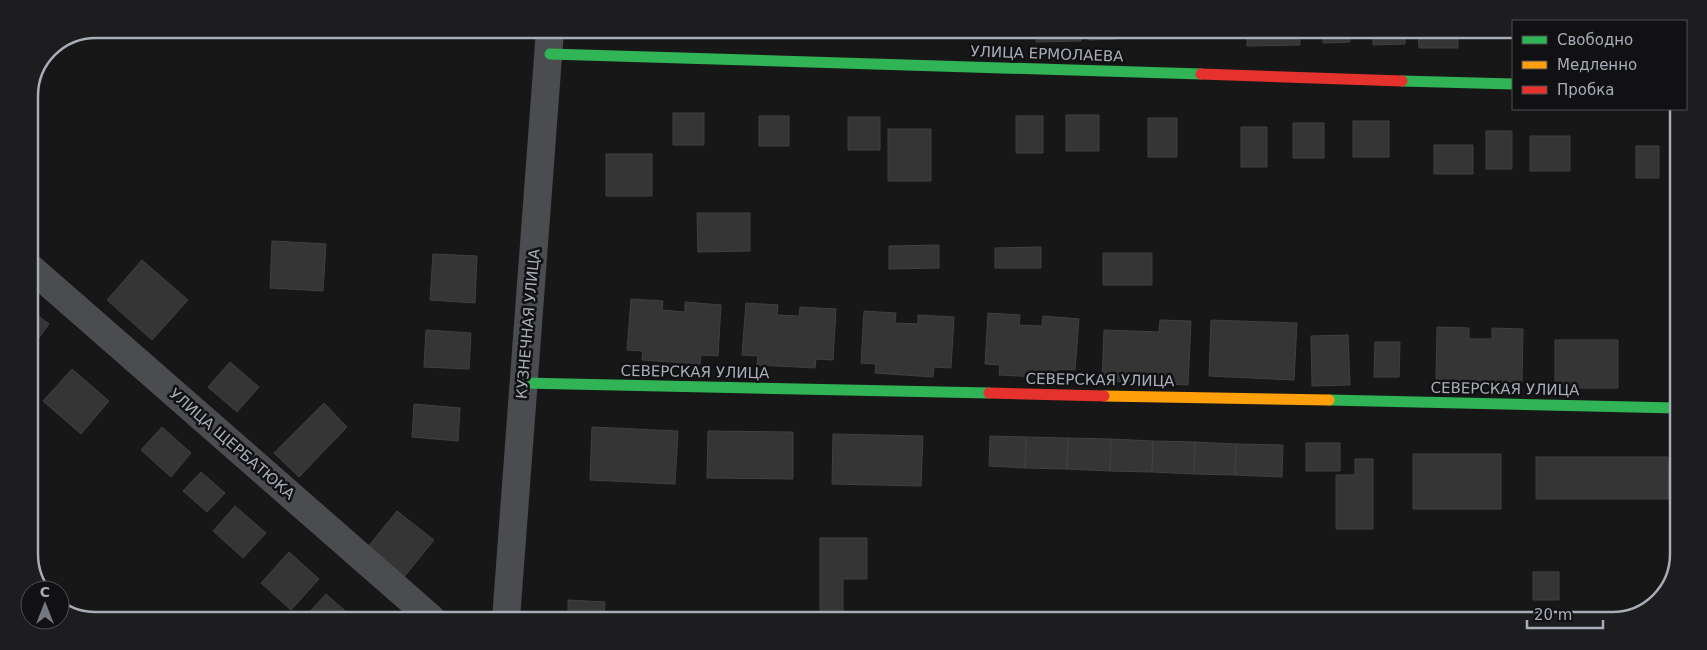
<svg xmlns="http://www.w3.org/2000/svg" width="1707" height="650" font-family="'DejaVu Sans',sans-serif">
<rect width="100%" height="100%" fill="#171717"/>
<path fill="#353536" stroke="#3f4043" d="M 1036,31 L 1080,31 L 1081,41 L 1036,42 Z
M 1089,31 L 1116,31 L 1117,39 L 1089,40 Z
M 1165,31 L 1195,31 L 1195,37 L 1165,37 Z
M 1247,31 L 1300,32 L 1300,45 L 1247,46 Z
M 1323,32 L 1350,32 L 1350,42 L 1323,43 Z
M 1373,32 L 1405,32 L 1405,44 L 1373,45 Z
M 1418,32 L 1458,32 L 1458,48 L 1419,48 Z
M 673,113 L 704,113 L 704,145 L 673,145 Z
M 1066,115 L 1099,115 L 1099,151 L 1066,151 Z
M 759,116 L 789,116 L 789,146 L 759,146 Z
M 1016,116 L 1043,116 L 1043,153 L 1016,153 Z
M 848,117 L 880,117 L 880,150 L 848,150 Z
M 1148,118 L 1177,118 L 1177,157 L 1148,157 Z
M 1353,121 L 1389,121 L 1389,157 L 1353,157 Z
M 1293,123 L 1324,123 L 1324,158 L 1293,158 Z
M 1241,127 L 1267,127 L 1267,167 L 1241,167 Z
M 888,129 L 931,129 L 931,181 L 888,181 Z
M 1486,131 L 1512,131 L 1512,169 L 1486,169 Z
M 1530,136 L 1570,136 L 1570,171 L 1530,171 Z
M 1671,142 L 1678,142 L 1677,179 L 1671,179 Z
M 1434,145 L 1473,145 L 1473,174 L 1434,174 Z
M 1636,146 L 1659,146 L 1659,178 L 1636,178 Z
M 606,154 L 652,154 L 652,196 L 606,196 Z
M 697,213 L 750,213 L 750,251 L 698,252 Z
M 272,241 L 326,244 L 323,291 L 270,288 Z
M 939,245 L 939,268 L 889,269 L 889,246 Z
M 1041,247 L 1041,268 L 995,268 L 995,248 Z
M 1103,253 L 1152,253 L 1152,285 L 1103,285 Z
M 433,254 L 477,256 L 475,303 L 430,300 Z
M 142,260 L 188,300 L 152,340 L 107,300 Z
M 631,299 L 663,301 L 662,310 L 685,312 L 685,302 L 721,305 L 718,356 L 701,355 L 700,364 L 642,360 L 643,351 L 627,350 Z
M 746,303 L 778,305 L 777,315 L 799,316 L 800,307 L 836,309 L 833,360 L 816,359 L 815,368 L 757,365 L 758,356 L 742,355 Z
M 29,309 L 49,324 L 29,351 Z
M 864,311 L 896,313 L 895,323 L 918,324 L 918,315 L 954,317 L 951,368 L 934,367 L 933,377 L 875,373 L 876,364 L 861,363 Z
M 988,313 L 1020,315 L 1019,325 L 1042,326 L 1043,316 L 1079,319 L 1075,370 L 1058,369 L 1058,378 L 999,375 L 1000,365 L 985,364 Z
M 1160,320 L 1191,321 L 1188,385 L 1102,381 L 1104,330 L 1159,332 Z
M 1211,320 L 1297,323 L 1294,380 L 1209,376 Z
M 1437,327 L 1469,328 L 1469,339 L 1492,339 L 1492,328 L 1523,329 L 1522,382 L 1436,380 Z
M 426,330 L 471,333 L 469,369 L 424,367 Z
M 1348,335 L 1350,385 L 1312,386 L 1311,336 Z
M 1555,340 L 1618,340 L 1618,388 L 1555,388 Z
M 1375,342 L 1400,342 L 1399,377 L 1374,377 Z
M 230,362 L 259,387 L 237,412 L 208,387 Z
M 72,369 L 109,401 L 81,434 L 43,401 Z
M 324,403 L 347,427 L 299,477 L 274,453 Z
M 414,404 L 460,408 L 458,441 L 412,437 Z
M 162,427 L 191,453 L 171,477 L 141,450 Z
M 592,427 L 678,431 L 675,484 L 590,480 Z
M 708,431 L 793,432 L 793,479 L 707,478 Z
M 833,434 L 923,436 L 921,486 L 832,484 Z
M 990,436 L 1026,437 L 1025,468 L 989,466 Z
M 1026,437 L 1068,438 L 1067,469 L 1025,468 Z
M 1068,438 L 1111,439 L 1110,471 L 1067,469 Z
M 1111,439 L 1153,441 L 1152,472 L 1110,471 Z
M 1153,441 L 1195,442 L 1194,474 L 1152,472 Z
M 1195,442 L 1236,444 L 1235,475 L 1194,474 Z
M 1306,443 L 1340,443 L 1340,471 L 1306,471 Z
M 1236,444 L 1283,445 L 1282,477 L 1235,475 Z
M 1413,454 L 1501,454 L 1501,509 L 1413,509 Z
M 1536,457 L 1668,457 L 1669,499 L 1536,499 Z
M 1355,459 L 1373,459 L 1373,529 L 1336,529 L 1336,475 L 1355,475 Z
M 201,472 L 225,493 L 207,512 L 183,491 Z
M 235,506 L 266,533 L 243,558 L 213,531 Z
M 397,511 L 434,540 L 404,577 L 367,548 Z
M 820,538 L 867,538 L 867,579 L 843,579 L 843,614 L 820,614 Z
M 289,552 L 319,579 L 291,610 L 261,583 Z
M 1533,572 L 1559,572 L 1559,600 L 1533,600 Z
M 326,594 L 353,618 L 309,618 L 306,616 Z
M 568,600 L 605,602 L 604,619 L 568,619 Z
M 1087,614 L 1113,614 L 1113,620 L 1087,620 Z"/>
<g fill="none" stroke-linecap="round" stroke-linejoin="round">
<path stroke="#4b4c50" stroke-width="28" d="M 32,269 L 431,618
M 506,619 L 550,30"/>
<path stroke="#30b455" stroke-width="11" d="M 550,54 L 1201,74
M 1402,81 L 1513,84
M 523,383 L 989,393
M 1329,400 L 1676,408"/>
<path stroke="#ff9f0a" stroke-width="11" d="M 1104,396 L 1329,400"/>
<path stroke="#e5322d" stroke-width="11" d="M 1201,74 L 1402,81
M 989,393 L 1104,396"/>
</g>
<g text-anchor="middle" stroke-width="5" stroke-linejoin="round" paint-order="stroke">
<g font-size="15" fill="#a8adb8" stroke="#111113">
<text transform="translate(1047 54) rotate(2)" y="5">УЛИЦА ЕРМОЛАЕВА</text>
<text transform="translate(528 324) rotate(-85)" y="5">КУЗНЕЧНАЯ УЛИЦА</text>
<text transform="translate(695 372) rotate(1)" y="5">СЕВЕРСКАЯ УЛИЦА</text>
<text transform="translate(1100 380) rotate(1)" y="5">СЕВЕРСКАЯ УЛИЦА</text>
<text transform="translate(1505 389) rotate(1)" y="5">СЕВЕРСКАЯ УЛИЦА</text>
<text transform="translate(232 444) rotate(41)" y="5">УЛИЦА ЩЕРБАТЮКА</text>
</g>
</g>
<path d="M0 0H1707V650H0ZM96 38H1612A58 58 0 0 1 1670 96V554A58 58 0 0 1 1612 612H96A58 58 0 0 1 38 554V96A58 58 0 0 1 96 38Z" fill="#1d1d20" fill-rule="evenodd"/>
<path fill="none" stroke="#a8adb8" stroke-width="2.5" d="M96 38H1612A58 58 0 0 1 1670 96V554A58 58 0 0 1 1612 612H96A58 58 0 0 1 38 554V96A58 58 0 0 1 96 38Z"/>
<rect x="1512" y="20" width="175" height="90" fill="#111113" stroke="#4d4f55"/>
<rect x="1522" y="36" width="25" height="8" fill="#30b455" stroke="#4d4f55"/>
<text x="1557" y="45" font-size="15" fill="#a8adb8">Свободно</text>
<rect x="1522" y="61" width="25" height="8" fill="#ff9f0a" stroke="#4d4f55"/>
<text x="1557" y="70" font-size="15" fill="#a8adb8">Медленно</text>
<rect x="1522" y="86" width="25" height="8" fill="#e5322d" stroke="#4d4f55"/>
<text x="1557" y="95" font-size="15" fill="#a8adb8">Пробка</text>
<g transform="translate(45 605)"><circle r="24" fill="#111113" stroke="#4d4f55"/>
<path d="M0-4L9 19L0 12L-9 19Z" fill="#757880"/>
<text y="-8" font-size="14" font-weight="bold" text-anchor="middle" fill="#a8adb8">С</text>
</g>
<path d="M1527 620v8h76v-8" fill="none" stroke="#a8adb8" stroke-width="2.5"/>
<text x="1534" y="620" font-size="15" fill="#a8adb8" stroke="#111113" stroke-width="4" paint-order="stroke">20 m</text>
</svg>
